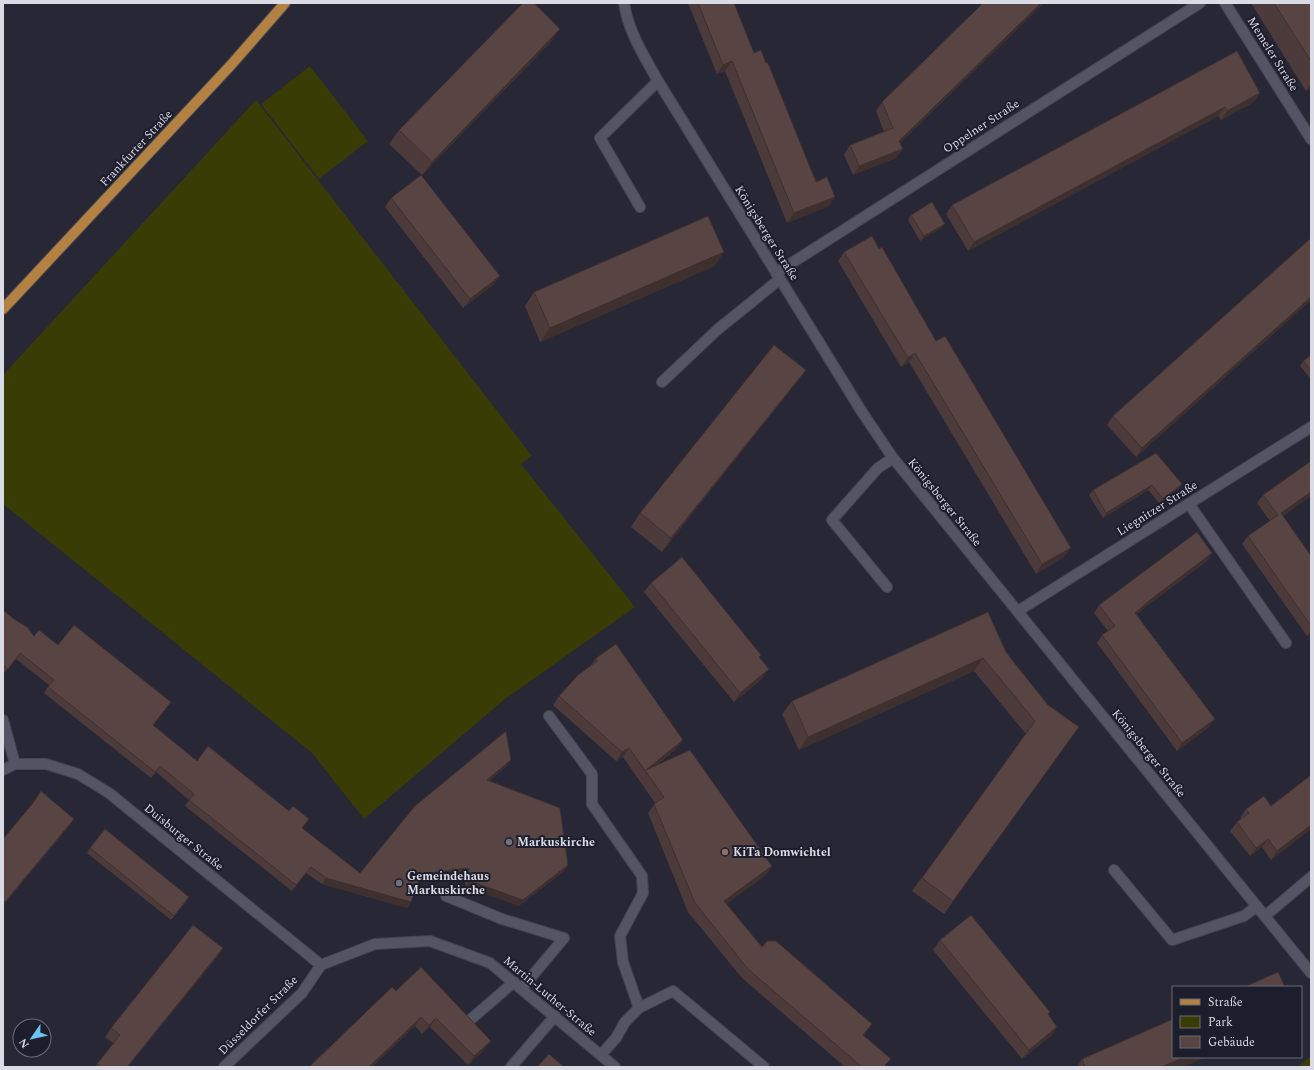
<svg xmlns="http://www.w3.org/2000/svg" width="1314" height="1070" font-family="Spectral,serif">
<rect width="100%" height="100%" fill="#272736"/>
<path fill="#393c05" d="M 310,66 L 368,141 L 319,179 L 261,104 Z
M 256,100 L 532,456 L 521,464 L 635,607 L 505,699 L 364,819 L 312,753 L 3,504 L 3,375 Z
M 1311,1056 L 1311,1067 L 1297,1067 Z"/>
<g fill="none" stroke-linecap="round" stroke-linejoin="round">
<defs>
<path id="minor" d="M 624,3 C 628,31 644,56 658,81 L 862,412 L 893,458 L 1311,973
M 1225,3 L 1311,139
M 640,207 L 600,138 L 658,81
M 776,273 L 1200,3
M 662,382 L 717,330 L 780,279
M 1189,504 L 1286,643
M 887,587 L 832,520 L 878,468 L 893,458
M 1018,611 L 1311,427
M 549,716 L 592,774 L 592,804 L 642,876 L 643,893 L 620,936 L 623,962 L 639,1008 L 625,1022 L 616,1038 L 601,1055
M 3,720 L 15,764
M 3,770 L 15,764 L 46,764 L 78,774 L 109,793 L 321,965
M 1114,870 L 1172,940 L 1244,916 L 1257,906
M 446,896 L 502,919 L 564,938 L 522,988
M 1265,916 L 1311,877
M 639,1008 L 673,991 L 764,1067
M 470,1020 L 514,982
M 224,1067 L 302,993 L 321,965 L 375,944 L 430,941 L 490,963 L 615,1067
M 511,1067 L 555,1016"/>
<path id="major" d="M 3,309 L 231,65 L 285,3"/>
</defs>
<use href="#minor" stroke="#454551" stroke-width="12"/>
<use href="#major" stroke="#454551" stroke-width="12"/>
<use href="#minor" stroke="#535464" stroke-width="10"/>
<use href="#major" stroke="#b38141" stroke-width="10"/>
</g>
<path fill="#4c3b3a" d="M 688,3 L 734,3 L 754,53 L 829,206 L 787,223 L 725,71 L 717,74 Z
M 983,3 L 1044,3 L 900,143 L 896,158 L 853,175 L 844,155 L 850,145 L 884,132 L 876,111 L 882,102 Z
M 1251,3 L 1311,3 L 1311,88 L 1306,91 Z
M 551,42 L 422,175 L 389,144 L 399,130 Z
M 1260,93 L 1254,102 L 1221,120 L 1218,116 L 968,251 L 946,214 L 952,205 Z
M 391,198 L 500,276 L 493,285 L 463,308 L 385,207 Z
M 911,215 L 941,228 L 920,241 L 908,220 Z
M 1311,238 L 1311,300 L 1136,457 L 1107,425 L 1113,416 Z
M 844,252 L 936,341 L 1064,557 L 1036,574 L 909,362 L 901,367 L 838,261 Z
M 715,266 L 540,342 L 525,306 L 534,292 Z
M 1311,355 L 1311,379 L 1300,366 L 1303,361 Z
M 796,383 L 662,552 L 631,527 L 640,513 Z
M 1156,453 L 1182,484 L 1178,489 L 1160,504 L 1148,490 L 1103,518 L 1089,495 L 1093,490 Z
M 1311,461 L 1311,496 L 1283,516 L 1311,556 L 1311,633 L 1307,636 L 1242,544 L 1248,536 L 1270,521 L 1257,503 L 1263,495 Z
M 1207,561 L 1144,608 L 1137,614 L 1209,727 L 1177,751 L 1097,643 L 1102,635 L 1108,631 L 1094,613 L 1099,605 Z
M 651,583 L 759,658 L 762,679 L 734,702 L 644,592 Z
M 3,610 L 34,636 L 58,645 L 171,702 L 153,725 L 197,761 L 302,828 L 360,873 L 507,766 L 489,781 L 564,871 L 519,906 L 466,887 L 464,874 L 420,880 L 411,902 L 407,908 L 322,884 L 306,873 L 292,891 L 185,806 L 189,800 L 156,772 L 151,778 L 44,693 L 49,685 L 16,659 L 3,674 Z
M 1006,652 L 1069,740 L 944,914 L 912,891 L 1026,734 L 974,671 L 799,750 L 782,714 L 792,701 Z
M 596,658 L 676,749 L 657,765 L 772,866 L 766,875 L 726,904 L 762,947 L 866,1033 L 864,1036 L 887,1067 L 845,1067 L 742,978 L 688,912 L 648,813 L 655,803 L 623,757 L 616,761 L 553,705 L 559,696 L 591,665 Z
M 1311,775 L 1311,829 L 1271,860 L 1262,847 L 1250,856 L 1230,831 L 1237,822 L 1241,819 L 1240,818 L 1246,809 L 1271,806 Z
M 90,848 L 186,902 L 171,920 L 87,853 Z
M 940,940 L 1048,1015 L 1051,1036 L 1022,1059 L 933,950 Z
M 223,948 L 217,957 L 128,1067 L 95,1067 L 114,1044 L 105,1037 L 111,1028 Z
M 396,991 L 484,1050 L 468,1065 L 430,1027 L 422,1034 L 415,1026 L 372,1067 L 309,1067 Z
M 1205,1057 L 1183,1067 L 1077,1067 L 1082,1059 Z"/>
<path fill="#3e302f" d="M 1041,3 L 1044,3 L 893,150 L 899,141 Z
M 560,29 L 551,42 L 422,175 L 432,162 Z
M 732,61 L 725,71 L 717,74 L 723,65 Z
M 1311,84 L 1311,88 L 1306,91 Z
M 1260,93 L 1254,102 L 1221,120 L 1227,111 Z
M 1225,107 L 1218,116 L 968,251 L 974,242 Z
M 903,149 L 896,158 L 853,175 L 859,166 Z
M 835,197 L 829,206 L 787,223 L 794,213 Z
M 945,224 L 941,228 L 920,241 L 924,236 Z
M 724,252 L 715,266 L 540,342 L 550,328 Z
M 500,276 L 493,285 L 463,308 L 470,299 Z
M 1311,297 L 1311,300 L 1136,457 L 1142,448 Z
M 915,353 L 909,362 L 901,367 L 908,358 Z
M 806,370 L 796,383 L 662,552 L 671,538 Z
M 1182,484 L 1178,489 L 1160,504 L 1163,499 Z
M 1152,485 L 1148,490 L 1103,518 L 1106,513 Z
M 1311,492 L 1311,496 L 1275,521 L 1281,513 Z
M 1071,548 L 1064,557 L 1036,574 L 1042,564 Z
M 1212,553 L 1207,561 L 1144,608 L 1130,620 L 1135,613 L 1150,600 Z
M 1311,631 L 1311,633 L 1307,636 Z
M 983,658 L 974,671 L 799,750 L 808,737 Z
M 769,669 L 762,679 L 734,702 L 740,693 Z
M 1215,719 L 1209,727 L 1177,751 L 1182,743 Z
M 683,740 L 676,749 L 647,773 L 646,770 Z
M 629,748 L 623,757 L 616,761 L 622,752 Z
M 511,760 L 507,766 L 483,786 L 487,780 Z
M 74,819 L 68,828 L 3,906 L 5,902 Z
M 1311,825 L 1311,829 L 1271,860 L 1277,851 Z
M 1268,839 L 1262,847 L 1250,856 L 1256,848 Z
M 568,865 L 564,871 L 519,906 L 466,887 L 470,881 Z
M 772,866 L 766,875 L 718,910 L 724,901 Z
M 468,868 L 464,874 L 418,880 L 422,874 Z
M 326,878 L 411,902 L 407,908 L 322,884 Z
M 223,948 L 217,957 L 128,1067 L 127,1067 Z
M 421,1017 L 415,1026 L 372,1067 L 369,1067 Z
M 436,1018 L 430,1027 L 422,1034 L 429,1025 Z
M 872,1024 L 866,1033 L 857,1044 L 863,1035 Z
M 1057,1027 L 1051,1036 L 1022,1059 L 1029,1050 Z
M 491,1041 L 484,1050 L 468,1065 L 474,1056 Z
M 1184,1057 L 1205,1057 L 1183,1067 L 1162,1067 Z"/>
<path fill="#584543" stroke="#3e302f" d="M 523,3 L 534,3 L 560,29 L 432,162 L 399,130 Z
M 698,3 L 734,3 L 754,53 L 761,50 L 766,63 L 768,63 L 816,182 L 827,177 L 835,197 L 794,213 L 732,61 L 723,65 Z
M 983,3 L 1041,3 L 899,141 L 903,149 L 859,166 L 850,145 L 893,128 L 882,102 Z
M 1274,3 L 1311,3 L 1311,61 Z
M 1237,51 L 1260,93 L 1227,111 L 1225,107 L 974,242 L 952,205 Z
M 421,175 L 500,276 L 470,299 L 391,198 Z
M 932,202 L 945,224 L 924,236 L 911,215 Z
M 708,216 L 724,252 L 550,328 L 534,292 Z
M 872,236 L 879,249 L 882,247 L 936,341 L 945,336 L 1071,548 L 1042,564 L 915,353 L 908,358 L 844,252 Z
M 1311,238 L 1311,297 L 1142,448 L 1113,416 Z
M 774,345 L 806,370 L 671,538 L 640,513 Z
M 1311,355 L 1311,370 L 1303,361 Z
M 1156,453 L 1182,484 L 1163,499 L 1152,485 L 1106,513 L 1093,490 Z
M 1311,461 L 1311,492 L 1281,513 L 1311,556 L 1311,626 L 1248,536 L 1278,515 L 1263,495 Z
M 1197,532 L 1212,553 L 1150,600 L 1135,613 L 1215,719 L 1182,743 L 1102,635 L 1115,626 L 1099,605 Z
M 682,557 L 761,655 L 759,657 L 769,669 L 740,693 L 651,583 Z
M 3,610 L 14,619 L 27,627 L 34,636 L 39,630 L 58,645 L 74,625 L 171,702 L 153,725 L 197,761 L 208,746 L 289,811 L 293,806 L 309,819 L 302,828 L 360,873 L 415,806 L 506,731 L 511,760 L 487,780 L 560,808 L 568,865 L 523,900 L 470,881 L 468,868 L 422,874 L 411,902 L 326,878 L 311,867 L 296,885 L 189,800 L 194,794 L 160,766 L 155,772 L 48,687 L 54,680 L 20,653 L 8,669 L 3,665 Z
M 988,612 L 1006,652 L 1020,670 L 1048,705 L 1079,727 L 953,901 L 922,878 L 1035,721 L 983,658 L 808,737 L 792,701 Z
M 616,644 L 683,740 L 646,770 L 690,750 L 772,866 L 724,901 L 762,947 L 767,941 L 776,941 L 872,1024 L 863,1035 L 891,1059 L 885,1065 L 887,1067 L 862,1067 L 748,969 L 695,903 L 654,804 L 664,797 L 629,748 L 622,752 L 559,696 L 578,675 L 597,661 L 596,658 Z
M 1311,775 L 1311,825 L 1277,851 L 1268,839 L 1256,848 L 1237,822 L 1249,813 L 1246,809 L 1264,796 L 1271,806 Z
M 41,791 L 74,819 L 5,902 L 3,900 L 3,839 L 33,803 Z
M 105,829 L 189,897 L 174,916 L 90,848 Z
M 971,915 L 1050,1012 L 1048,1014 L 1057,1027 L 1029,1050 L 940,940 Z
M 193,925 L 223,948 L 127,1067 L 101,1067 L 97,1064 L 120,1035 L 111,1028 Z
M 421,967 L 491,1041 L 474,1056 L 436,1018 L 429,1025 L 421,1017 L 369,1067 L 309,1067 L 392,987 L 396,991 Z
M 1278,972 L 1285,987 L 1244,987 Z
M 1173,1019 L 1173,1057 L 1184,1057 L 1162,1067 L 1085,1067 L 1082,1059 Z
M 549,1054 L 564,1067 L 537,1067 Z"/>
<g fill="#6b7280" stroke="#1d1e2c" stroke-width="1.5">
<circle cx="509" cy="842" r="4"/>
<circle cx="399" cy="883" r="4"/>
</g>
<circle fill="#8d6e63" stroke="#1d1e2c" stroke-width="1.5" cx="725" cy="852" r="4"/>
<g text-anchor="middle" stroke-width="4" stroke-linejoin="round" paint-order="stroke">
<g font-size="12" fill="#dadbe5" stroke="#1d1e2c">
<text transform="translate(1273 54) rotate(58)" y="4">Memeler Straße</text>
<text transform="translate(981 126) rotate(-33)" y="4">Oppelner Straße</text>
<text transform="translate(136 148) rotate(-47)" y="4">Frankfurter Straße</text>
<text transform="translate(767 233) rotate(58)" y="4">Königsberger Straße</text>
<text transform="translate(945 502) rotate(51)" y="4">Königsberger Straße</text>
<text transform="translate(1157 508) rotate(-32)" y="4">Liegnitzer Straße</text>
<text transform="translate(1149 753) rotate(51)" y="4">Königsberger Straße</text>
<text transform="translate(184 837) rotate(39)" y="4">Duisburger Straße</text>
<text transform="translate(550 996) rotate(40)" y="4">Martin-Luther-Straße</text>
<text transform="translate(258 1015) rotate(-45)" y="4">Düsseldorfer Straße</text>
</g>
<g font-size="12" font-weight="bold" fill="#dadbe5" stroke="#1d1e2c" text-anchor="start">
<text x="517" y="846">Markuskirche</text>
<text x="733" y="856">KiTa Domwichtel</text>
<text x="407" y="880">Gemeindehaus<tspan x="407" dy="14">Markuskirche</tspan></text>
</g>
</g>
<rect width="1314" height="1070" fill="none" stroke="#dadbe5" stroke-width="8"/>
<rect x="1172" y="986" width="130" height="72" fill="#1d1e2c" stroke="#696a76"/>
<rect x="1180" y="999" width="20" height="6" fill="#b38141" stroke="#696a76"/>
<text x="1208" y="1006" font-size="12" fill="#dadbe5">Straße</text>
<rect x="1180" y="1016" width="20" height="12" fill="#393c05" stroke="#696a76"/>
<text x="1208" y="1026" font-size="12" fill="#dadbe5">Park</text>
<rect x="1180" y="1036" width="20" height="12" fill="#584543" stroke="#696a76"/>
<text x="1208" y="1046" font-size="12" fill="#dadbe5">Gebäude</text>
<g transform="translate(32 1038) rotate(236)"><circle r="19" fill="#1d1e2c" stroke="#696a76"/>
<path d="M0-3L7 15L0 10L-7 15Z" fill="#6ac3f1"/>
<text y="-6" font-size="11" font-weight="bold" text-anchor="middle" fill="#dadbe5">N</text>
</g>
</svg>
